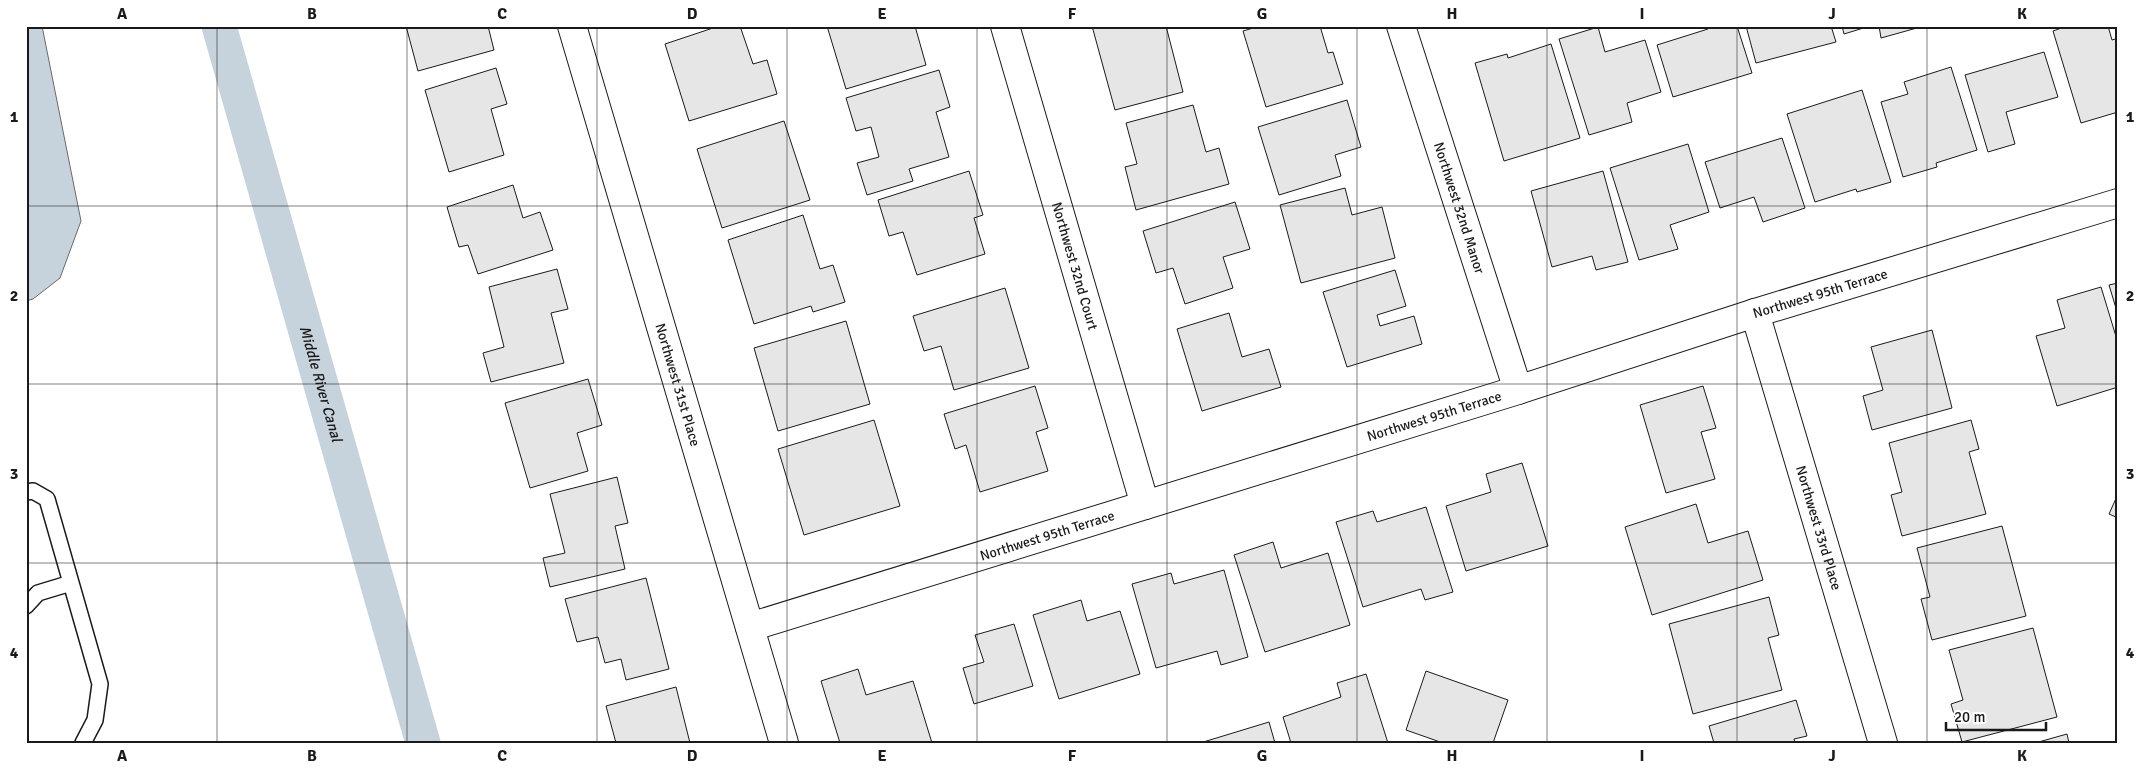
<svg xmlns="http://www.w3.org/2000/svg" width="2144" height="769" font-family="Signika,sans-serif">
<rect width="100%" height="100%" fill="#fff"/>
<path fill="#c6d2dc" stroke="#6a6a6a" d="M 26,26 L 42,26 L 81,221 L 60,278 L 33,299 L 26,301 Z"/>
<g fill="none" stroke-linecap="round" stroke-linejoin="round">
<path stroke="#c6d2dc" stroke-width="35" id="s1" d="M 219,26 L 423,743"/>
</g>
<path fill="#e6e6e6" stroke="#1a1a1a" d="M 406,26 L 488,26 L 494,50 L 418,71 Z
M 719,26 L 740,26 L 753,64 L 767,60 L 777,94 L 689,121 L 665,44 Z
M 827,26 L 915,26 L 926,65 L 846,89 Z
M 1092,26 L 1166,26 L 1183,92 L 1115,110 Z
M 1260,26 L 1320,26 L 1328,53 L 1333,52 L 1343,84 L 1266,107 L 1243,31 Z
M 1708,26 L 1737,26 L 1752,73 L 1673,97 L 1657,45 L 1708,29 Z
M 1746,26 L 1831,26 L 1836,42 L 1756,63 Z
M 1842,26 L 1870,26 L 1844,34 Z
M 1879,26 L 1924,26 L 1881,38 Z
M 2067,26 L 2108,26 L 2112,40 L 2118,38 L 2118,112 L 2081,123 L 2053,31 Z
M 1598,27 L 1605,52 L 1645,40 L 1661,92 L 1627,103 L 1632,122 L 1589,135 L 1559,39 Z
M 1551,44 L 1580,138 L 1504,161 L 1475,63 L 1507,54 L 1508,58 Z
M 2044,52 L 2058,97 L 2006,112 L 2015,144 L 1988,152 L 1965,75 Z
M 1951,67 L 1977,150 L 1936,163 L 1937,167 L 1903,177 L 1881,102 L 1908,94 L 1904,82 Z
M 496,68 L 507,104 L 491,109 L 504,155 L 449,172 L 425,90 Z
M 939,70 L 950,107 L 936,112 L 949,157 L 909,169 L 913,181 L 867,195 L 857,163 L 879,157 L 871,127 L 856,131 L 846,98 Z
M 1862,90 L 1891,182 L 1857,192 L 1856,189 L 1815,202 L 1787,114 Z
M 1347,100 L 1361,147 L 1335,155 L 1341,176 L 1279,195 L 1258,127 Z
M 1193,105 L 1206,152 L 1219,148 L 1229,184 L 1136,210 L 1125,167 L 1137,164 L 1126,123 Z
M 784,121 L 810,200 L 722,228 L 697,149 Z
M 1782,138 L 1805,208 L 1763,222 L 1754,197 L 1720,208 L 1705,162 Z
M 1688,144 L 1709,212 L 1670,225 L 1678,249 L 1639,260 L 1610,168 Z
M 969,171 L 983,215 L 974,218 L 985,254 L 917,275 L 903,232 L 889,236 L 878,200 Z
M 1603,171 L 1628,262 L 1596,270 L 1592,256 L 1552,267 L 1531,191 Z
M 513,185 L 523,218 L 540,212 L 553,250 L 478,274 L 468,245 L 459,247 L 447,207 Z
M 1345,188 L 1352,215 L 1382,207 L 1395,258 L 1301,283 L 1280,205 Z
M 1235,202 L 1250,249 L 1223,257 L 1233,288 L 1185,304 L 1173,268 L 1156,273 L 1143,231 Z
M 803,215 L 820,269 L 833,265 L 845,302 L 813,312 L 811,306 L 754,324 L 728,240 Z
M 557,269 L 568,309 L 551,313 L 564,363 L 491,382 L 483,353 L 504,347 L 489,287 Z
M 1395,270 L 1406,306 L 1377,315 L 1380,326 L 1414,316 L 1422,344 L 1347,367 L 1323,292 Z
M 2118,283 L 2118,315 L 2109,285 Z
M 2101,287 L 2118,343 L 2118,387 L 2057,406 L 2036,336 L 2065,328 L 2057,300 Z
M 1005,288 L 1029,368 L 954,390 L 941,346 L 924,351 L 913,316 Z
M 1229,313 L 1242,357 L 1269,349 L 1281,387 L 1202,411 L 1177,329 Z
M 846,321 L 870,404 L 778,431 L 754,348 Z
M 1932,330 L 1952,408 L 1872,430 L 1863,396 L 1883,390 L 1871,347 Z
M 588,379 L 602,425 L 577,433 L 588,471 L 530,488 L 505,403 Z
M 1035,386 L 1048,428 L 1036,432 L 1048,471 L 980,492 L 966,445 L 955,449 L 944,414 Z
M 1703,386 L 1716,428 L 1701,432 L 1715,479 L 1666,493 L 1640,405 Z
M 874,420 L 900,506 L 804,535 L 778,449 Z
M 1971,420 L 1979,449 L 1969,452 L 1986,514 L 1902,536 L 1891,495 L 1902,492 L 1889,443 Z
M 1522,463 L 1548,546 L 1466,571 L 1446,506 L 1491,492 L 1486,474 Z
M 617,477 L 628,523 L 615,526 L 625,569 L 550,587 L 543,558 L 565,553 L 550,494 Z
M 2118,494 L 2118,518 L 2109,514 Z
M 1696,504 L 1708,543 L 1748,531 L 1763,580 L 1652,615 L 1625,527 Z
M 1426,507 L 1453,592 L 1425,600 L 1421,589 L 1363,607 L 1336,522 L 1373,511 L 1377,522 Z
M 2002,526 L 2026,616 L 1932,640 L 1921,599 L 1930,597 L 1917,548 Z
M 1273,542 L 1281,568 L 1328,553 L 1350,625 L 1265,652 L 1234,555 Z
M 1224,570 L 1248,657 L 1221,665 L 1217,651 L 1156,668 L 1132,584 L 1171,573 L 1174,584 Z
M 646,578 L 669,669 L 626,680 L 621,659 L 605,663 L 598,637 L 577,642 L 565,599 Z
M 1769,597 L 1779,635 L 1768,638 L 1782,690 L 1693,714 L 1669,624 Z
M 1081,600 L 1087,621 L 1120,611 L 1140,674 L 1059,699 L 1033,615 Z
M 1014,624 L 1033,686 L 974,704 L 963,668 L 984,662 L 975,635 Z
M 2033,628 L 2057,717 L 1962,742 L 1951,704 L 1963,700 L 1949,650 Z
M 858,669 L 866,695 L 913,681 L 932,743 L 840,743 L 821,681 Z
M 1426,671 L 1508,700 L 1493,743 L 1443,743 L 1406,730 Z
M 1366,674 L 1388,743 L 1291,743 L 1283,717 L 1341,697 L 1337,683 Z
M 676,687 L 690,743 L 616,743 L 606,706 Z
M 1796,700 L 1807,736 L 1794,739 L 1795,743 L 1714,743 L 1709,726 Z
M 1269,722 L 1275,743 L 1200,743 Z
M 2067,734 L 2069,743 L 2035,743 Z"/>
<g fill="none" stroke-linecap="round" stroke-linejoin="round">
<defs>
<path id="lane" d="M 26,492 L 33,491 L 47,499 L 100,684 L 95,720 L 83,743
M 26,606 L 38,593 L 71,583"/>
<g id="street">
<path id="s2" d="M 572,26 L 784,743"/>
<path id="s3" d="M 1005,26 L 1145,505"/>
<path id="s4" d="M 1401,26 L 1518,390"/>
<path id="s5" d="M 1755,313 L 1883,743"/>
<path id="s6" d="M 750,627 L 1518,390 L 1755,313 L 2118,203"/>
</g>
</defs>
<use href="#lane" stroke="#1a1a1a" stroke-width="18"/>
<use href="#street" stroke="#1a1a1a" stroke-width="30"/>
<use href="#lane" stroke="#fff" stroke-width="15"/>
<use href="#street" stroke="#fff" stroke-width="28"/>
</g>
<path fill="none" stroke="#1a1a1a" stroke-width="1" stroke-opacity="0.55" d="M 217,26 L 217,743M 407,26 L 407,743M 597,26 L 597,743M 787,26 L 787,743M 977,26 L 977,743M 1167,26 L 1167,743M 1357,26 L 1357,743M 1547,26 L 1547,743M 1737,26 L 1737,743M 1927,26 L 1927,743M 26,206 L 2118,206M 26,384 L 2118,384M 26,563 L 2118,563"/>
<g text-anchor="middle" stroke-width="4" stroke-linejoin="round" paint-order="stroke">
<g font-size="14" fill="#1a1a1a" stroke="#fff">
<text dy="5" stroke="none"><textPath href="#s4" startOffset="191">Northwest 32nd Manor</textPath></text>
<text dy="5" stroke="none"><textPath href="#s3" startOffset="250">Northwest 32nd Court</textPath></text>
<text dy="5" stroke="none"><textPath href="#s6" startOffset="1121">Northwest 95th Terrace</textPath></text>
<text dy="5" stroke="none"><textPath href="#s2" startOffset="374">Northwest 31st Place</textPath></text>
<text dy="5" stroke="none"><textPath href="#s6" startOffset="716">Northwest 95th Terrace</textPath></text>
<text dy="5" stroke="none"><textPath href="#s5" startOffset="224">Northwest 33rd Place</textPath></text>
<text dy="5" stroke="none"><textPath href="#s6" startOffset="311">Northwest 95th Terrace</textPath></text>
</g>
<g font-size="15" font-style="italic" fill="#1a1a1a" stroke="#fff">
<text dy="5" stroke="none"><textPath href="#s1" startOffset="372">Middle River Canal</textPath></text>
</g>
</g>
<rect width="2144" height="769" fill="none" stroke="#ffffff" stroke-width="55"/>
<path d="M1946 722v8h100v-8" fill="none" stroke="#1a1a1a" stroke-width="2.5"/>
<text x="1954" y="722" font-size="15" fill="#1a1a1a" stroke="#ffffff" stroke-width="4" paint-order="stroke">20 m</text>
<rect x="28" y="28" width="2088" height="714" fill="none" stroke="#1a1a1a" stroke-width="2"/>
<g font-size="16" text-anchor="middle" font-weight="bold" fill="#1a1a1a">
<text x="122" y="19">A</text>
<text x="312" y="19">B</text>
<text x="502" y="19">C</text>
<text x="692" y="19">D</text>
<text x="882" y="19">E</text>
<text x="1072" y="19">F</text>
<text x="1262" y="19">G</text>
<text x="1452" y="19">H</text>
<text x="1642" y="19">I</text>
<text x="1832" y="19">J</text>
<text x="2022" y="19">K</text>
<text x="14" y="122">1</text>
<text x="2130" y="122">1</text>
<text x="14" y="301">2</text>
<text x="2130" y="301">2</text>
<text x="14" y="479">3</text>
<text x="2130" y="479">3</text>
<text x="14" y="658">4</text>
<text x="2130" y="658">4</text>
<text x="122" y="761">A</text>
<text x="312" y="761">B</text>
<text x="502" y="761">C</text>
<text x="692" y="761">D</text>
<text x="882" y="761">E</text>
<text x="1072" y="761">F</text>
<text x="1262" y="761">G</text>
<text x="1452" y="761">H</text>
<text x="1642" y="761">I</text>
<text x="1832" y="761">J</text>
<text x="2022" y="761">K</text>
</g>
</svg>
